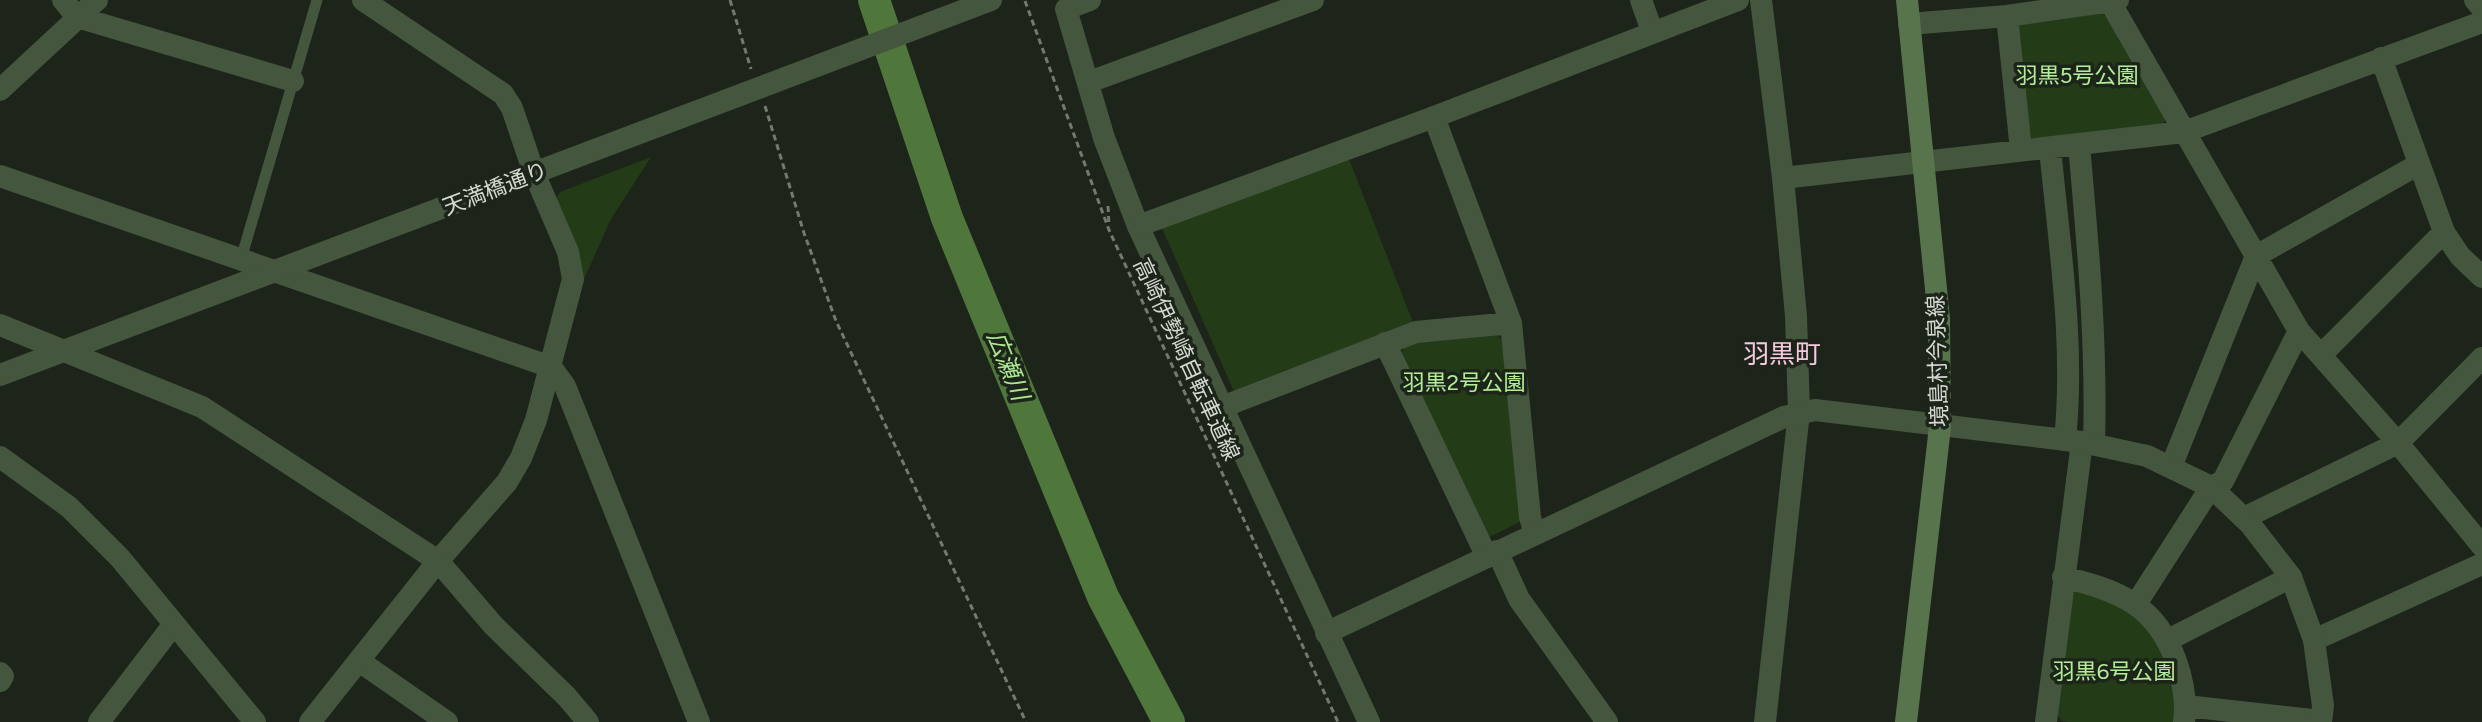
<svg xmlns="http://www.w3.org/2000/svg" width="2482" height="722" font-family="Figtree,'Noto Sans JP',sans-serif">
<rect width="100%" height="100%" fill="#1d241a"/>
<path fill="#233c17" d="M 2100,13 L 2113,20 L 2167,117 L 2161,127 L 2033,139 L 2025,132 L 2017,23 Z
M 651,157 L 611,219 L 580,288 L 556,198 L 560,192 Z
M 1349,159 L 1414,325 L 1236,396 L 1162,228 Z
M 1494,333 L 1505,342 L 1522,521 L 1485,539 L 1401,353 L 1409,341 Z
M 2079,588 L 2103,593 L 2141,622 L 2157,640 L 2178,697 L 2175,722 L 2070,722 L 2062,721 L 2057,714 L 2072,594 Z"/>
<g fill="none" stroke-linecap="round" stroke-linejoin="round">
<path stroke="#4f773c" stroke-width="32" d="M 874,0 L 947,218 L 1103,597 L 1169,722"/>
<path stroke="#737970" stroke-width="3" stroke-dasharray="6 4" stroke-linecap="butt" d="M 730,0 L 751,69
M 1025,1 L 1109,230 L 1338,722
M 765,106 L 804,233 L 836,321 L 1026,722
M 1108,206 L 1109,226"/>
<path stroke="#45563e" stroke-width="11" d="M 241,259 L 317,0"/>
<path stroke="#45563e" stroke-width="22" d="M 63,0 L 77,17 L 293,81
M 363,0 L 503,94 L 512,108 L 534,173 L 568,252 L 573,279 L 536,420 L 521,458 L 507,482 L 438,561
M 1090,0 L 1066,9 L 1104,138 L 1138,226 L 1369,722
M 1641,0 L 1652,31
M 1761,0 L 1783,178 L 1796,316 L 1799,412 L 1765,722
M 2109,0 L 2299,331 L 2398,443 L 2482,546
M 2475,0 L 2482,8
M 2007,16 L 2021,150
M 1909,24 L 2007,16 L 2118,0
M 2381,58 L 2444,232 L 2460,256 L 2482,277
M 1089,82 L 1313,0
M 0,90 L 97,0
M 1434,117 L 1511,323 L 1530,517 L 1535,534
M 2079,145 C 2088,245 2097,344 2094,444
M 2050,148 C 2059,244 2075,343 2065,440
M 0,176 L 551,367 L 565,386 L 699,722
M 1783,178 L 2184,132 L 2482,22
M 1385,343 L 1487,557
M 2322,354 L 2444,232
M 1222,407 L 1416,332 L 1511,323
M 2171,467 L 2256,256 L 2419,164
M 2244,518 L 2398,443 L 2482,358
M 1497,551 L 1519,599 L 1607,722
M 2063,577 C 2118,590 2156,605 2176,661 C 2183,681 2187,701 2184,722
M 2136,604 L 2211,487 L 2223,481 L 2299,331
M 2168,640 L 2291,577
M 2314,640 L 2482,564
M 359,661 L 447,722
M 0,673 L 3,676 L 0,681
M 2186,706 L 2321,721
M 99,722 L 174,624
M 2046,722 L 2082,442"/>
<path stroke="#45563e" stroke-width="22" d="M 1138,226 L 1434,117 L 1738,0
M 0,325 L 202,407 L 438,561 L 493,625 L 567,697 L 588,722
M 0,375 L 991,0
M 0,457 L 69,507 L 120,558 L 255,722
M 1326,633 L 1784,417 L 1815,410 L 2082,442 L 2147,456 L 2211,487 L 2250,524 L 2291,577 L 2314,640 L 2323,706 L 2321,722
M 310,722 L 438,561"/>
<path stroke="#58744d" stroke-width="22" d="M 1906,722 L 1940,427 L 1939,319 L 1907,0"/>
</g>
<g text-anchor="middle" stroke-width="7" stroke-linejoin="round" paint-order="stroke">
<g font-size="22" fill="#b2ee98" stroke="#1d241a">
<text x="2077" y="83">羽黒5号公園</text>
<text x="1464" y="390">羽黒2号公園</text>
<text x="2114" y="679">羽黒6号公園</text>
</g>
<g font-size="22" fill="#d4d9d2" stroke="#1d241a">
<text transform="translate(495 188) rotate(-21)" y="8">天満橋通り</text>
<text transform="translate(1187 359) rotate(65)" y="8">高崎伊勢崎自転車道線</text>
<text transform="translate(1937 361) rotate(-92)" y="8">境島村今泉線</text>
</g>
<g font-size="24" font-style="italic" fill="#ace791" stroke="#1d241a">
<text transform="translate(1008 366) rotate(68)" y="8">広瀬川</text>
</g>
<g font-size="26" fill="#f6c8e0" stroke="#1d241a">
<text x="1782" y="363">羽黒町</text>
</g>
</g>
</svg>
